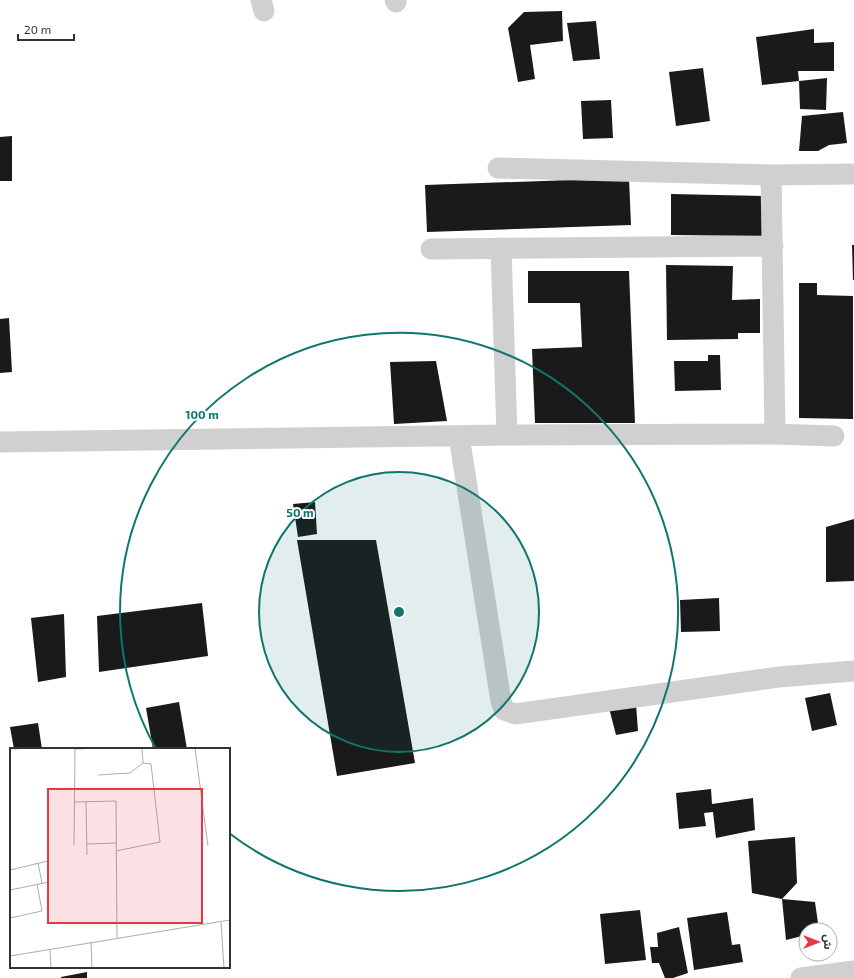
<svg xmlns="http://www.w3.org/2000/svg" width="854" height="978" font-family="'Exo 2','Noto Sans Arabic',sans-serif">
<rect width="100%" height="100%" fill="#fff"/>
<path fill="#1a1a1a" d="M 562,11 L 563,41 L 530,45 L 535,79 L 518,82 L 508,28 L 524,12 Z
M 596,21 L 600,59 L 573,61 L 567,23 Z
M 814,29 L 814,43 L 834,42 L 834,71 L 798,71 L 799,81 L 762,85 L 756,37 Z
M 703,68 L 710,121 L 676,126 L 669,72 Z
M 827,78 L 826,110 L 800,109 L 799,81 Z
M 611,100 L 613,138 L 583,139 L 581,101 Z
M 843,112 L 847,143 L 829,145 L 818,151 L 799,151 L 802,116 Z
M 12,136 L 12,181 L 0,181 L 0,137 Z
M 629,178 L 631,225 L 427,232 L 425,185 Z
M 671,194 L 764,196 L 763,236 L 671,235 Z
M 852,245 L 854,245 L 854,280 L 853,280 Z
M 666,265 L 733,266 L 732,300 L 760,299 L 760,333 L 738,333 L 738,339 L 667,340 Z
M 528,271 L 629,271 L 635,423 L 535,423 L 532,349 L 582,347 L 580,303 L 528,303 Z
M 799,283 L 817,283 L 817,295 L 853,296 L 853,419 L 799,418 Z
M 9,318 L 12,372 L 0,373 L 0,319 Z
M 708,355 L 720,355 L 721,390 L 675,391 L 674,361 L 708,361 Z
M 436,361 L 447,421 L 394,424 L 390,362 Z
M 315,502 L 317,534 L 298,537 L 293,504 Z
M 854,519 L 854,581 L 826,582 L 826,527 Z
M 297,540 L 376,540 L 415,763 L 337,776 Z
M 719,598 L 720,631 L 681,632 L 680,600 Z
M 202,603 L 208,656 L 99,672 L 97,616 Z
M 64,614 L 66,677 L 38,682 L 31,618 Z
M 830,693 L 837,725 L 812,731 L 805,698 Z
M 179,702 L 187,749 L 153,749 L 146,708 Z
M 636,704 L 638,731 L 616,735 L 609,708 Z
M 38,723 L 42,749 L 14,749 L 10,727 Z
M 711,789 L 712,804 L 753,798 L 755,830 L 716,838 L 713,812 L 704,813 L 706,826 L 679,829 L 676,793 Z
M 795,837 L 797,883 L 782,899 L 752,893 L 748,841 Z
M 782,899 L 815,902 L 819,930 L 806,930 L 806,935 L 786,940 Z
M 640,910 L 646,960 L 605,964 L 600,914 Z
M 727,912 L 732,945 L 740,944 L 743,962 L 694,970 L 687,918 Z
M 679,927 L 688,973 L 673,978 L 665,978 L 659,963 L 652,963 L 650,947 L 658,947 L 657,933 Z
M 87,972 L 87,978 L 61,978 L 61,977 Z"/>
<g fill="none" stroke-linecap="round" stroke-linejoin="round">
<path stroke="#d0d0d0" stroke-width="21" d="M 261,0 L 264,11
M 395,0 L 396,2
M 498,168 L 771,175 L 854,174
M 501,248 L 507,435
M 431,249 L 773,246
M 775,434 L 834,436
M 459,436 L 501,701 L 504,710 L 515,714 L 779,677 L 854,671
M 0,442 L 507,435 L 775,434 L 771,175
M 801,978 L 854,971"/>
</g>
<circle cx="399" cy="612" r="140" fill="#0f766e" fill-opacity=".12"/>
<g fill="none" stroke="#0f766e" stroke-width="2">
<circle cx="399" cy="612" r="140"/>
<path d="M155 747A279 279 0 1 1 229 833"/>
</g>
<g transform="translate(10 748)">
<rect width="220" height="220" fill="#fff"/>
<path fill="none" stroke="#adadad" stroke-width="1" d="M 185,0 L 198,98M 0,1 L 28,0M 88,27 L 120,25 L 133,15M 76,53 L 77,107M 65,54 L 106,53 L 107,190M 77,96 L 106,95M 64,97 L 65,1 L 88,0M 106,103 L 150,94 L 141,16 L 133,15 L 132,0M 28,115 L 32,135M 0,122 L 38,113M 0,142 L 39,134M 0,170 L 32,163 L 27,136M 211,174 L 214,220M 81,194 L 82,220M 40,201 L 41,220M 0,208 L 220,172"/>
<path fill="#e63946" fill-opacity="0.15" stroke="#e63946" stroke-width="2" d="M 38,41 L 192,41 L 192,175 L 38,175 Z"/>
<rect width="220" height="220" fill="none" stroke="#333" stroke-width="2"/>
</g>
<circle cx="399" cy="612" r="6" fill="#0f766e" stroke="#fff" stroke-width="2"/>
<g font-size="12" text-anchor="middle" font-weight="bold" fill="#0f766e" stroke="#fff" stroke-width="4" stroke-linejoin="round" paint-order="stroke">
<text x="202" y="419">100 m</text>
<text x="300" y="517">50 m</text>
</g>
<g transform="translate(818 942) rotate(90)"><circle r="19" fill="#ffffff" stroke="#adadad"/>
<path d="M0-3L7 15L0 10L-7 15Z" fill="#e63946"/>
<text y="-6" font-size="11" font-weight="bold" text-anchor="middle" fill="#333333">ش</text>
</g>
<path d="M18 34v6h56v-6" fill="none" stroke="#333333" stroke-width="2"/>
<text x="24" y="34" font-size="12" fill="#333333" stroke="#ffffff" stroke-width="3" paint-order="stroke">20 m</text>
</svg>
